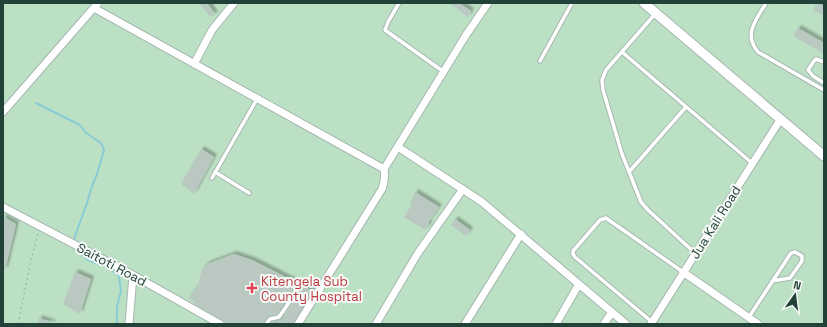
<svg xmlns="http://www.w3.org/2000/svg" width="827" height="327" font-family="'Space Grotesk',sans-serif">
<defs>
<filter id="shadow"><feDropShadow dx="3" dy="-3" stdDeviation="1" flood-color="#0004"/></filter>
</defs>
<rect width="100%" height="100%" fill="#e4eee9"/>
<path fill="#bce0c4" d="M 3,3 L 824,3 L 824,324 L 3,324 Z"/>
<g fill="none" stroke-linecap="round" stroke-linejoin="round">
<path stroke="#89ccd5" stroke-width="2" d="M 36,103 L 80,125 L 86,133 L 101,143 L 104,150 L 97,174 L 92,186 L 87,203 L 75,236 L 74,242
M 74,246 L 74,248 L 88,260 L 109,268 L 119,276 L 121,291 L 117,306 L 117,324"/>
</g>
<path fill="#b9c9c2" filter="url(#shadow)" d="M 199,3 L 207,3 L 215,14 L 211,17 Z
M 449,3 L 459,3 L 471,11 L 468,17 Z
M 817,3 L 824,6 L 824,16 L 813,10 Z
M 798,28 L 824,43 L 824,54 L 793,36 Z
M 201,149 L 214,157 L 194,194 L 181,184 Z
M 415,192 L 439,207 L 428,223 L 429,224 L 425,230 L 404,217 L 412,205 L 410,204 Z
M 3,217 L 16,224 L 5,270 L 3,270 Z
M 455,219 L 470,230 L 466,236 L 451,225 Z
M 234,254 L 252,260 L 313,291 L 293,324 L 270,324 L 272,322 L 282,319 L 293,302 L 293,299 L 291,298 L 287,299 L 277,314 L 268,317 L 263,324 L 228,324 L 222,320 L 195,304 L 194,301 L 188,298 L 198,285 L 202,269 L 207,264 Z
M 75,272 L 91,279 L 80,314 L 63,304 Z
M 39,318 L 53,323 L 53,324 L 37,324 Z"/>
<g fill="none" stroke-linecap="round" stroke-linejoin="round">
<defs>
<path id="service" d="M 399,3 L 388,22 L 385,30 L 444,72
M 766,3 C 756,20 743,34 758,52 L 824,90
M 655,14 L 606,70 L 602,80 L 603,90 L 622,154 L 641,202 L 648,210 L 695,253
M 622,52 L 752,163
M 540,61 L 572,3
M 824,62 L 816,59 L 814,61 L 808,70 L 813,76 L 824,83
M 215,172 L 249,193
M 629,172 L 686,107
M 212,178 L 257,99
M 749,317 L 791,253 L 795,252 L 802,256 L 802,261 L 790,278 L 772,281
M 652,322 L 575,257 L 573,254 L 573,251 L 600,220 L 606,218 L 683,272
M 266,324 L 270,319 L 279,317 L 290,301"/>
<path id="minor" d="M 94,8 L 384,169 L 466,35 L 488,3
M 194,64 L 212,30 L 234,3
M 3,112 L 98,3
M 398,147 L 482,202 L 626,324
M 3,207 L 133,275 L 220,324
M 683,272 L 758,324
M 129,324 L 133,275
M 298,324 L 382,189 C 385,182 385,176 384,169
M 376,324 L 418,253 L 463,189
M 465,324 L 521,234
M 556,324 L 579,284
M 604,324 L 612,312
M 651,324 L 780,120"/>
<path id="tertiary" d="M 644,3 L 824,156"/>
</defs>
<use href="#service" stroke="#a6b7b0" stroke-width="5.5"/>
<use href="#minor" stroke="#a6b7b0" stroke-width="9"/>
<use href="#tertiary" stroke="#a6b7b0" stroke-width="11"/>
<path stroke="#82b3a3" stroke-width="1" stroke-dasharray="2 3" stroke-linecap="butt" d="M 18,324 L 31,260 L 38,233"/>
<use href="#service" stroke="#fff" stroke-width="3.5"/>
<use href="#minor" stroke="#fff" stroke-width="7"/>
<use href="#tertiary" stroke="#fff" stroke-width="9"/>
</g>
<path fill="#e0444e" stroke="#f5faf7" stroke-width="1.5" d="M250 282h4v4h4v4h-4v4h-4v-4h-4v-4h4z"/>
<g text-anchor="middle" stroke-width="4" stroke-linejoin="round" paint-order="stroke">
<g font-size="13" fill="#224138" stroke="#f5faf7">
<text transform="translate(715 222) rotate(-58)" y="5">Jua Kali Road</text>
<text transform="translate(112 264) rotate(28)" y="5">Saitoti Road</text>
</g>
<g font-size="13" fill="#be3a42" stroke="#f5faf7" text-anchor="start">
<text x="261" y="286">Kitengela Sub<tspan x="261" dy="15">County Hospital</tspan></text>
</g>
</g>
<rect width="827" height="327" fill="none" stroke="#224138" stroke-width="8"/>
<g transform="translate(795 295) rotate(14)" stroke="#f5faf7" stroke-width="3" paint-order="stroke">
<path d="M0-3L7 15L0 10L-7 15Z" fill="#224138"/>
<text y="-6" font-size="11" font-weight="bold" text-anchor="middle" fill="#224138">N</text>
</g>
</svg>
